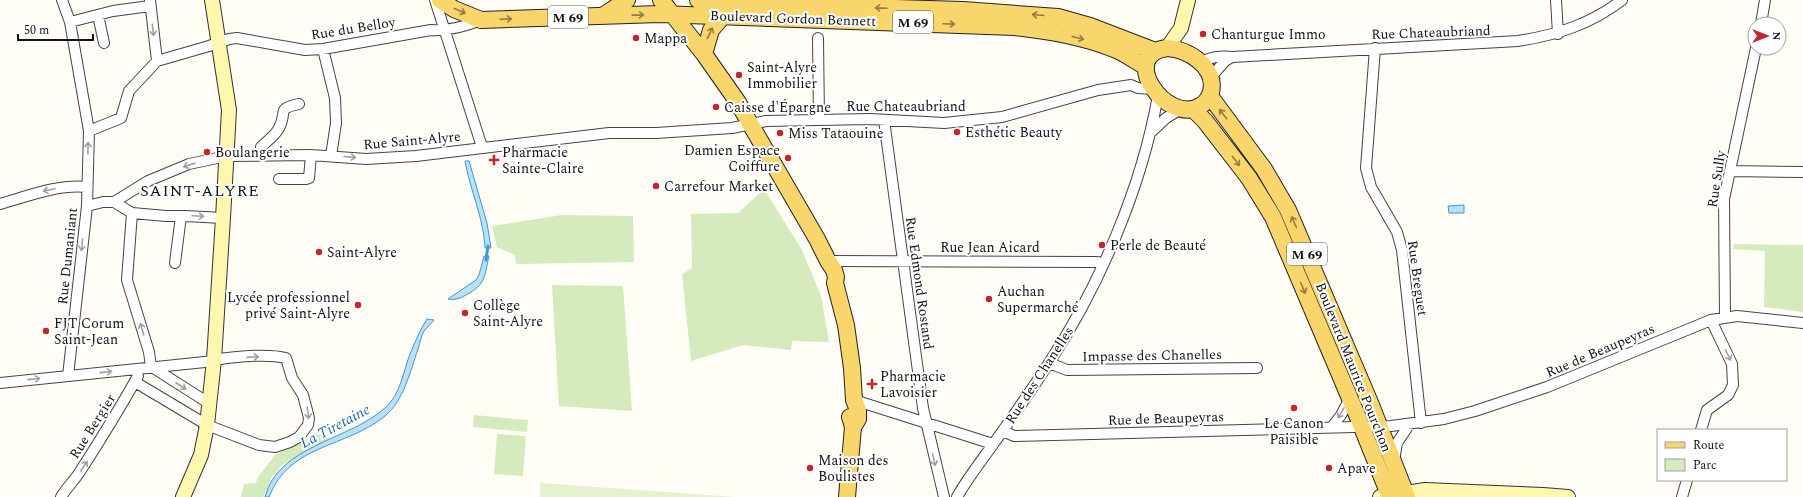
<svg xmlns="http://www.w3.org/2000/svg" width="1803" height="497" font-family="Spectral,serif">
<rect width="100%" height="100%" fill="#fffdf5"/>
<path fill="#d5ebbd" d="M 764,189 L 802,250 L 821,296 L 829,342 L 792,341 L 791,350 L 743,345 L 691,361 L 682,274 L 692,268 L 691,214 L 738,213 Z
M 562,215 L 633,216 L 634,262 L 516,264 L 515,255 L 497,247 L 492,226 Z
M 1734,244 L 1803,245 L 1803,312 L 1764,307 L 1765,251 L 1733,249 Z
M 552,285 L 623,286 L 632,411 L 559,406 Z
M 474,415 L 528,420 L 527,432 L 473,427 Z
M 325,430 L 330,440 L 282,465 L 272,477 L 263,497 L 241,497 L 244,484 L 256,483 L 258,477 L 275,455 Z
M 497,434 L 526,436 L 523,476 L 494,474 Z"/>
<path fill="#e6f2cf" d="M 540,483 L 736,497 L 540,497 Z"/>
<path fill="#b9e0f7" stroke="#3f96cf" d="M 465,161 L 469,161 L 487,223 L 491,248 L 485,248 C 484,219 470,190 465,161 Z
M 1464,205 L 1464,213 L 1449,213 L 1448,206 Z
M 484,256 L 489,256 C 484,278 486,284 466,295 C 459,299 455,300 448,299 L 476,280 L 479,275 Z
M 427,319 L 434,320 C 431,324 427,327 424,331 C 421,336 420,343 418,349 C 410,372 404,400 385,416 C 346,448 289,444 269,497 L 265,497 C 278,445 351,440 386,407 C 401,393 403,372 410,354 C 415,342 420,330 427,319 Z"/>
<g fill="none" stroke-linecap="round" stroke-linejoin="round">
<path stroke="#3f96cf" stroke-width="3" d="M 486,260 L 488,246"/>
<defs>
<path id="street" d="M 62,0 L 70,22 L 89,131 L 87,206 L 68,376
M 150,0 L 157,61
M 435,0 L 482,147
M 1556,0 L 1558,34
M 98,15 L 104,43
M 70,22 L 113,11 L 150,6
M 1761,24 L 1765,0
M 818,38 L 819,120
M 1375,48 L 1366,168 L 1371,187 L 1397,232 L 1402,250 L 1421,423
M 323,49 L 335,98 L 336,123 L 331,156
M 1200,62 C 1211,58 1219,55 1232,57 L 1518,41 C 1557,35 1591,24 1622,0
M 1211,77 L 1225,61 L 1232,57
M 884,120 L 923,408 L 944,497
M 89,131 L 121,118 L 129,91 L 157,61 L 209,46 L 229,39 L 237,38 L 305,50 L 323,49 L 431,30 C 449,31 464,27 481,20
M 1150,133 L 1166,118 L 1181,109
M 261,155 L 261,147 C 267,141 275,136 279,128 C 288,112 275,109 299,104
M 1730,171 L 1803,172
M 279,179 L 306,179 L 309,178 L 311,155
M 114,202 L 132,213 L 166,216 L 185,216 L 223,218
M 0,204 C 28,196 58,184 87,187
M 87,206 L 103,202 L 114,202 L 148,181 L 189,164 L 227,156 L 311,155 L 366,159 L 416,156 L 609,133 L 656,133 L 732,128 L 766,121 L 870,119 L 944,123 L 1002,117 L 1098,90 L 1118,87 L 1131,85 L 1138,88 L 1153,89
M 132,213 L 127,280 L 149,352 L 151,367
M 828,261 L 1096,262 L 1103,263
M 175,263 L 181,216
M 1725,317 L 1724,199 L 1756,48
M 1049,363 L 1067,370 L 1257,368
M 152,367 L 210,404
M 0,383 L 205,362 C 225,357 266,353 286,358 L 292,378 L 303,395 L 309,418 L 308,425 L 299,437 L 290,442 L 275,447 L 259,445 L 207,425 L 135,382
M 854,400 L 993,444
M 1332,427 L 1341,415 L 1350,398
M 1701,430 L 1707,410 L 1728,395 L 1733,385 L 1732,364 L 1711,320
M 1003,431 L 1014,436 L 1391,426 L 1444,419 L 1475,411 L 1547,387 L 1711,320 L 1737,316 L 1803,323
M 1394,461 L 1397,443 L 1409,425
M 61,497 C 67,487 75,480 81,470 C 101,439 120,408 138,376
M 957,497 C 966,481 978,465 989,450 C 1010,421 1030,392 1049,363 C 1100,285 1142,187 1158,95
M 1682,497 L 1687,480"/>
<path id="secondary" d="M 1167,48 L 1181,28 L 1188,0
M 183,497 L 201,455 L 207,425 L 214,360 L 223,218 L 229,110 L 212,0
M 1380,497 L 1425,490 L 1543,495 L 1568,497"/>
<path id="primary" d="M 440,0 L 454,9 L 481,20 L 659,14 L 1014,27 C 1048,31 1082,36 1114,49 C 1125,53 1135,61 1146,67
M 661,0 L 704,54 L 737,101 L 817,239 L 828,261 L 834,270 L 836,277 L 835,283 L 846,325 L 852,368 L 854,400 L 858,410 L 858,419 L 853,427
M 698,0 L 724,3 L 963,10 L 1058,17 L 1090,26 L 1155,51
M 604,15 L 627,0
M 1167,48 C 1188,49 1217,67 1211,92 C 1209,98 1206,103 1200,106 C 1167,126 1117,55 1167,48 Z
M 704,54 L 711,30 L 723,16
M 1210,96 L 1264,169 L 1288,210 L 1371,405 L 1407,497
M 1193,109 L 1205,121 L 1249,178 L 1273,217 L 1357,415 L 1390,497
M 847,497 L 853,427 L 850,417"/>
</defs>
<use href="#street" stroke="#444" stroke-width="12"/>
<use href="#secondary" stroke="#333" stroke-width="16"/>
<use href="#primary" stroke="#222" stroke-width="18"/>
<use href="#street" stroke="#fff" stroke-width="10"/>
<use href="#secondary" stroke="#fff6b0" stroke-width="14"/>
<use href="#primary" stroke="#f9d66b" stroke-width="16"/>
</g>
<defs><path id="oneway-shaft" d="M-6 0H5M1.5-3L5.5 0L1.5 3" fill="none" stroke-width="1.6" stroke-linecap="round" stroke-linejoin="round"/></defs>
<g stroke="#917d42">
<use href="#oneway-shaft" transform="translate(881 8) rotate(-178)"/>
<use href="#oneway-shaft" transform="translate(460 11) rotate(24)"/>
<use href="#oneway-shaft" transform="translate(638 15) rotate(-1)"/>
<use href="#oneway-shaft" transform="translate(1038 15) rotate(-175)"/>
<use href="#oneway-shaft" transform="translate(506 19) rotate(-2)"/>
<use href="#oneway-shaft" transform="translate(949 24) rotate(2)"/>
<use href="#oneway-shaft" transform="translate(710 33) rotate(-64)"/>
<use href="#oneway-shaft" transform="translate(1078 38) rotate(14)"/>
<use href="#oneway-shaft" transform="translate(1223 114) rotate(-127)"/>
<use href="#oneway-shaft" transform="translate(1236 161) rotate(52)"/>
<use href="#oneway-shaft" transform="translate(1294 222) rotate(-114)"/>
<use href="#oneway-shaft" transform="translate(1303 288) rotate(67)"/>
</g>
<g stroke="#a0a0a0">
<use href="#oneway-shaft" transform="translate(153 30) rotate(83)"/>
<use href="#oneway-shaft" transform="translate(88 148) rotate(-89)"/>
<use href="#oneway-shaft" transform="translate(350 157) rotate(5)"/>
<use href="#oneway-shaft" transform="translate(189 165) rotate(162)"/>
<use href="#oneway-shaft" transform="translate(49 190) rotate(168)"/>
<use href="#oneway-shaft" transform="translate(198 216) rotate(3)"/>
<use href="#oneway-shaft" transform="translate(82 245) rotate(96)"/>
<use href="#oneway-shaft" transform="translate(142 329) rotate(-107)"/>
<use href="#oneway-shaft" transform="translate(1728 355) rotate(64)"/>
<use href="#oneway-shaft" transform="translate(253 357) rotate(-4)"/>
<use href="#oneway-shaft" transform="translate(106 372) rotate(-6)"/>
<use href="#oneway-shaft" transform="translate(34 379) rotate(-6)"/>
<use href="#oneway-shaft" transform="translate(181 386) rotate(33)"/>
<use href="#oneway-shaft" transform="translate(308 413) rotate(82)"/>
<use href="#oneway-shaft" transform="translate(1341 413) rotate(120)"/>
<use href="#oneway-shaft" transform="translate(934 460) rotate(77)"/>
<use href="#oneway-shaft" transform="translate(84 466) rotate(-57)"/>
</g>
<g fill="#c4262e" stroke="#fff" stroke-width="1.5">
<circle cx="1203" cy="34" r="4"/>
<circle cx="636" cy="38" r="4"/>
<circle cx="739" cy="75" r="4"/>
<circle cx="716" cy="107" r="4"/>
<circle cx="957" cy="132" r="4"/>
<circle cx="780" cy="133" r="4"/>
<circle cx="207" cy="152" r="4"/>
<circle cx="788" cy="158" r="4"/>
<path d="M492 154h4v4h4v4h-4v4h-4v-4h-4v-4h4z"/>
<circle cx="656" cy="186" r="4"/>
<circle cx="1102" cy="245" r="4"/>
<circle cx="319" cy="252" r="4"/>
<circle cx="989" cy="299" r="4"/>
<circle cx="358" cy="305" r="4"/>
<circle cx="465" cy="313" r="4"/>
<circle cx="46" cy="331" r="4"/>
<path d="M870 378h4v4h4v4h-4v4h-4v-4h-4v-4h4z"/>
<circle cx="1294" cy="408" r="4"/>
<circle cx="810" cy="468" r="4"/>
<circle cx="1329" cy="468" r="4"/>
</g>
<g text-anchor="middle" stroke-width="4" stroke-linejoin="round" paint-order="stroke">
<g fill="#fff" stroke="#585858" stroke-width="1">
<rect x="548" y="6" width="40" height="22" rx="3"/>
<rect x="893" y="11" width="40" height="22" rx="3"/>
<rect x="1287" y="243" width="40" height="22" rx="3"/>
</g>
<g font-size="13" font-weight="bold" fill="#111">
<text x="568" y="22">M 69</text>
<text x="913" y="27">M 69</text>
<text x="1307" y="259">M 69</text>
</g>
<g font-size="14" fill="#111" stroke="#fff">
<text transform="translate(793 18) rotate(2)" y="5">Boulevard Gordon Bennett</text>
<text transform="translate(353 28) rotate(-9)" y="5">Rue du Belloy</text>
<text transform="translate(1431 32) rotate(-2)" y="5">Rue Chateaubriand</text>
<text x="906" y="111">Rue Chateaubriand</text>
<text transform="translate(412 140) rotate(-5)" y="5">Rue Saint-Alyre</text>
<text transform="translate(1716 179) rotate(-81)" y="5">Rue Sully</text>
<text x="990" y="252">Rue Jean Aicard</text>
<text transform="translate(67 256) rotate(-84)" y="5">Rue Dumaniant</text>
<text transform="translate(1418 278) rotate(82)" y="5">Rue Breguet</text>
<text transform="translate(920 283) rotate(82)" y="5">Rue Edmond Rostand</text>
<text transform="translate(1600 350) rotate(-23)" y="5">Rue de Beaupeyras</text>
<text transform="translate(1152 355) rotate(-1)" y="5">Impasse des Chanelles</text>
<text transform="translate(1354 367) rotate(68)" y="5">Boulevard Maurice Pourchon</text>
<text transform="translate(1039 375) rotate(-57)" y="5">Rue des Chanelles</text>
<text transform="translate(1166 418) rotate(-2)" y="5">Rue de Beaupeyras</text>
<text transform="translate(92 426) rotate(-58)" y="5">Rue Bergier</text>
</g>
<g font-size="14" fill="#111" stroke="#fff" text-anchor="start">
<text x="1211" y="39">Chanturgue Immo</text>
<text x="644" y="43">Mappa</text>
<text x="747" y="72">Saint-Alyre<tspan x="747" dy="16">Immobilier</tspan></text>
<text x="724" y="112">Caisse d'Épargne</text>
<text x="965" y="137">Esthétic Beauty</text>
<text x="788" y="138">Miss Tataouine</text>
<text x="780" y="155" text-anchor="end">Damien Espace<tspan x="780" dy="16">Coiffure</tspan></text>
<text x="215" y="157">Boulangerie</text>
<text x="502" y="157">Pharmacie<tspan x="502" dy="16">Sainte-Claire</tspan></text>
<text x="664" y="191">Carrefour Market</text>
<text x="1110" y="250">Perle de Beauté</text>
<text x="327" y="257">Saint-Alyre</text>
<text x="997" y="296">Auchan<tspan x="997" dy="16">Supermarché</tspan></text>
<text x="350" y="302" text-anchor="end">Lycée professionnel<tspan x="350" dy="16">privé Saint-Alyre</tspan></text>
<text x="473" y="310">Collège<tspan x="473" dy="16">Saint-Alyre</tspan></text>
<text x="54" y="328">FJT Corum<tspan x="54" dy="16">Saint-Jean</tspan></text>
<text x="880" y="381">Pharmacie<tspan x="880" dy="16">Lavoisier</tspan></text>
<text x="1294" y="428" text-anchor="middle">Le Canon<tspan x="1294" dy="16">Paisible</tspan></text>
<text x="818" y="465">Maison des<tspan x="818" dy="16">Boulistes</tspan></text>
<text x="1337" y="473">Apave</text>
</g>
<g font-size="15" font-style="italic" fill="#1768a6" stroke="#fff">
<text transform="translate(335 426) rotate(-28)" y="5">La Tiretaine</text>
</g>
<g font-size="16" letter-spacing="1" fill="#111" stroke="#fff">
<text x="200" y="196">SAINT-ALYRE</text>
</g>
</g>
<rect x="1657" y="429" width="130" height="52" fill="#ffffff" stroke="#a0a0a0"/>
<rect x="1665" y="442" width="20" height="6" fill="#f9d66b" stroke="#a0a0a0"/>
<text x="1693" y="449" font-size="12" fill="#111111">Route</text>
<rect x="1665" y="459" width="20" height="12" fill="#d5ebbd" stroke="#a0a0a0"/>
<text x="1693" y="469" font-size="12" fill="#111111">Parc</text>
<g transform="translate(1767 36) rotate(90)"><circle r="19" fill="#ffffff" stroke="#a0a0a0"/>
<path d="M0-3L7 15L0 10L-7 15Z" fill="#c4262e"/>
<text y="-6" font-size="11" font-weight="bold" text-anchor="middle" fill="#111111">N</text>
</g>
<path d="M18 34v6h75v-6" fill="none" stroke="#111111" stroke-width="2"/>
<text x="24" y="34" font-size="12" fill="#111111" stroke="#ffffff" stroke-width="3" paint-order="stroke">50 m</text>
</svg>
